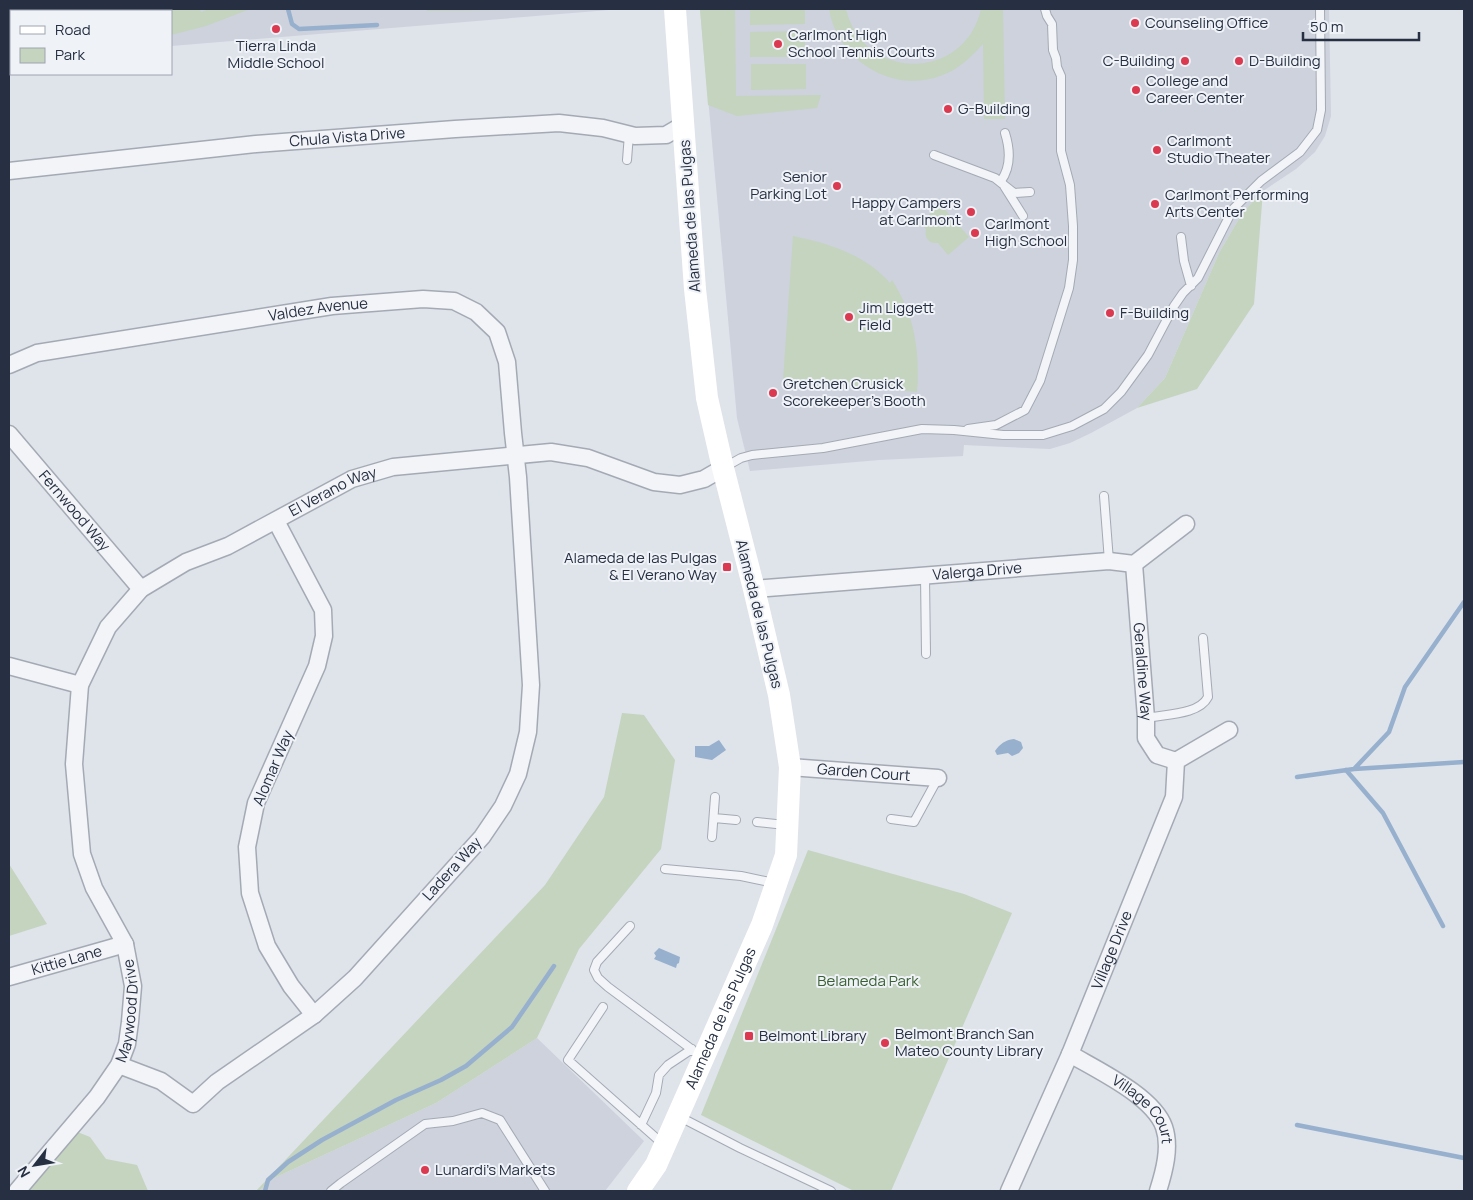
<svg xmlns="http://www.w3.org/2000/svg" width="1473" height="1200" font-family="Manrope,sans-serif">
<rect width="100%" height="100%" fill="#dfe3ea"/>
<path fill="#cdd2dc" d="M 9,9 L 621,9 L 171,46 L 171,11 L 11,11 L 11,59 L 9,59 Z
M 700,9 L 1329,9 L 1331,116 L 1325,136 L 1315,152 L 1296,169 L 1263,191 L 1243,212 L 1219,253 L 1165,378 L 1137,408 L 1091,433 L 1070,443 L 1050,449 L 964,445 L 963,456 L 879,460 L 750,471 L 737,418 Z
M 537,1038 L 644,1141 L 605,1191 L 259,1191 L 272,1179 L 436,1103 Z"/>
<path fill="#c4d4bf" d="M 105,9 L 200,9 L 201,12 L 209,9 L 250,9 L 206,26 L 171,35 L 171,11 L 105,11 Z
M 426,9 L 612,9 L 427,11 Z
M 700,9 L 735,9 L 736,96 L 821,95 L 817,108 L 737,116 L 708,105 Z
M 750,9 L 805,9 L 805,24 L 750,25 Z
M 829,9 L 846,9 C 863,82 965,82 981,9 L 1003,9 L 1005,119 L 984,119 L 983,44 C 970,58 958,70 940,76 C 891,94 837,59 829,9 Z
M 805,31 L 805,57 L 750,57 L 750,32 Z
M 751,64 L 806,64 L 806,89 L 751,90 Z
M 1263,191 L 1254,304 L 1197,389 L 1137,408 L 1165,378 L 1219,253 L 1243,212 Z
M 940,204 L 969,237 L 948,255 L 938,243 C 929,244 924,238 926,229 L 920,223 Z
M 793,236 C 828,243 866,255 890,283 L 892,280 C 915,316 920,351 917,392 L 783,380 Z
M 622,713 L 644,715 L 675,760 L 661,849 L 579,949 L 537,1038 L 436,1103 L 272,1179 L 259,1191 L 256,1191 L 545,885 L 604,797 Z
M 808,850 L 964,894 L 1012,913 L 891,1191 L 854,1191 L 701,1115 Z
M 9,864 L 47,924 L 9,936 Z
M 75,1131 L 90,1137 L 106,1159 L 137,1165 L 148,1191 L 26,1191 Z"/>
<path fill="#97b0cd" d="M 1014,739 L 1021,742 L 1023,748 L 1019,753 L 1012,756 L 1008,753 L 997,755 L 995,751 C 1000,744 1005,740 1014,739 Z
M 719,740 L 726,750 L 712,760 L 695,757 L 695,746 L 709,746 Z
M 659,948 L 680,957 L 679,963 L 677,964 L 676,968 L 654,959 L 656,956 L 654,953 Z"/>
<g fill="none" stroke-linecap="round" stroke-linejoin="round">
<path stroke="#97b0cd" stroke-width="4.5" d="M 288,9 L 292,24 L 299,29 L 377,25
M 1354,769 L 1464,762
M 1346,770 L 1383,813 L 1443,926
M 1297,777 L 1354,769 L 1389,732 L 1405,687 L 1464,602
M 1297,1125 L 1464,1158
M 265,1191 L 268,1180 L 288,1162 L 322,1140 L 396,1100 L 441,1080 L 466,1066 L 512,1027 L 554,966"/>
<defs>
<path id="lane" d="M 1005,133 C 1010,149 1011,167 1001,181 L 1023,216
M 934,155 L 995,178 L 1014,193 L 1030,192
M 627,160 L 629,134
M 1181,237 L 1184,261 L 1191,286
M 968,429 L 996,425 L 1025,410 L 1040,381 L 1069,288 L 1073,260 L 1073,226 L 1070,185 L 1061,151 L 1061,76 L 1057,67 L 1056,58 L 1053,50 L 1052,24 L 1047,16 L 1045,9
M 725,467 L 741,458 L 752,455 L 823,448 L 922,429 L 954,430 L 1003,435 L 1043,435 L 1072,426 L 1104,409 L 1121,392 L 1148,355 L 1174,306 L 1183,293 L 1198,278 L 1233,209 L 1261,181 L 1300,152 L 1317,130 L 1321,110 L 1320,9
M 1104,496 L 1109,561
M 925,576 L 926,654
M 1146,718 C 1165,714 1199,715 1208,697 L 1203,638
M 714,818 L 736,820
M 891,819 L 914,822 L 938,778
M 757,822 L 785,825
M 712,837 L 715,797
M 665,869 L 741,876 L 774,883
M 630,926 L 597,962 L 594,970 L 598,978 L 608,987 L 702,1057
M 603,1007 L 568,1060 L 664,1145
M 680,1117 L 740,1148 L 831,1191
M 641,1125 L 656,1093 L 659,1075 L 668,1065 L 692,1049
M 331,1191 L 341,1183 L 425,1124 L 453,1121 L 482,1113 L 500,1120 L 545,1191"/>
<g id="street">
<path id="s1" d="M 9,171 L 256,144 L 455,129 L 559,123 L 603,128 L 635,136 L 666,135 L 683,125"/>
<path id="s2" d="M 9,365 L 37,353 L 332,306 L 423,299 L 454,301 L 476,312 L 497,332 L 507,362 L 513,433 L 518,477 L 531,685 L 528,732 L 518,774 L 503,806 L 482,837 L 355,978 L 314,1015 L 217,1082 L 193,1104 L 161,1081 L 119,1065"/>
<path id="s3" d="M 9,434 L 141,589"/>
<path d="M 276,521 L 323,610 L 324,636 L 317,666 L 256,803 L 247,847 L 250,893 L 267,946 L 291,986 L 314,1015"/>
<path id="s4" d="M 1134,564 L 1146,718 L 1146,738 L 1157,755 L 1176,761"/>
<path id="s5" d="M 754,589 L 1109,561 L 1134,564 L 1186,524"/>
<path d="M 9,666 L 80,685"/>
<path id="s6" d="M 790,767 L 938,778"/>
<path id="s7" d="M 9,977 L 125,944"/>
<path id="s8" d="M 1070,1054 C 1097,1070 1153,1096 1164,1127 C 1171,1147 1164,1172 1158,1191"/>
<path id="s9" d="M 17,1191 L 97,1097 L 119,1065 L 127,1044 L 130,1022 L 133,986 L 125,944 L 94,888 L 82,854 L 74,764 L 80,685 L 108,627 L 141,589 L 186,562 L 228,546 L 352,479 L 393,467 L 551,452 L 588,458 L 654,482 L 680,485 L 704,479 L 723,468"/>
<path id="s10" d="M 1009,1191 L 1070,1054 L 1174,797 L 1176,761 L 1229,730"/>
</g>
</defs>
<use href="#lane" stroke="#a4aab4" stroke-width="10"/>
<use href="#street" stroke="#a4aab4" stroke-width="19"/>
<use href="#lane" stroke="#f2f4f8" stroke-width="8"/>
<use href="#street" stroke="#f2f4f8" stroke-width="16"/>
<path stroke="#fff" stroke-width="22" id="s11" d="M 638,1191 L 656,1165 L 762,925 L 786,855 L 790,767 L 779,695 L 754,589 L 723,468 L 707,398 L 695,289 L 675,9"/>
</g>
<g fill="#da394f" stroke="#eff2f7" stroke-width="2">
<circle cx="1135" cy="23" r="5"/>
<circle cx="276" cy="29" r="5"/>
<circle cx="778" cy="44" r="5"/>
<circle cx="1185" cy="61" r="5"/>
<circle cx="1239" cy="61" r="5"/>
<circle cx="1136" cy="90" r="5"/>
<circle cx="948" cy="109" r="5"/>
<circle cx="1157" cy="150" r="5"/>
<circle cx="837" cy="186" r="5"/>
<circle cx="1155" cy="204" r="5"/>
<circle cx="971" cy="212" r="5"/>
<circle cx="975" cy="233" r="5"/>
<circle cx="1110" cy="313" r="5"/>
<circle cx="849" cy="317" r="5"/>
<circle cx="773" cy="393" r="5"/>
<rect x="722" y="562" width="10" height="10" rx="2.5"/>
<rect x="744" y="1031" width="10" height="10" rx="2.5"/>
<circle cx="885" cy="1043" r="5"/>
<circle cx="425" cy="1170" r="5"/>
</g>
<g text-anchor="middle" stroke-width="4" stroke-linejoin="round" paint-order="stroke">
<g font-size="15" fill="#263042" stroke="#eff2f7" text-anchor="start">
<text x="1145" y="28">Counseling Office</text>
<text x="788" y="40">Carlmont High<tspan x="788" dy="17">School Tennis Courts</tspan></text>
<text x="276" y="51" text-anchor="middle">Tierra Linda<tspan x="276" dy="17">Middle School</tspan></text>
<text x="1175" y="66" text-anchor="end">C-Building</text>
<text x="1249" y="66">D-Building</text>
<text x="1146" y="86">College and<tspan x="1146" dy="17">Career Center</tspan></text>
<text x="958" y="114">G-Building</text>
<text x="1167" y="146">Carlmont<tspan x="1167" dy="17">Studio Theater</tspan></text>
<text x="827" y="182" text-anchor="end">Senior<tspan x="827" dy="17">Parking Lot</tspan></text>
<text x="1165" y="200">Carlmont Performing<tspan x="1165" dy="17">Arts Center</tspan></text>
<text x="961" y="208" text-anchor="end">Happy Campers<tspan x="961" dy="17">at Carlmont</tspan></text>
<text x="985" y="229">Carlmont<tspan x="985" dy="17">High School</tspan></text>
<text x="859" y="313">Jim Liggett<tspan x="859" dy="17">Field</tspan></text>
<text x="1120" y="318">F-Building</text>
<text x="783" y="389">Gretchen Crusick<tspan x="783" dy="17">Scorekeeper's Booth</tspan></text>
<text x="717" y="563" text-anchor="end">Alameda de las Pulgas<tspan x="717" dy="17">&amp; El Verano Way</tspan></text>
<text x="895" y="1039">Belmont Branch San<tspan x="895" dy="17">Mateo County Library</tspan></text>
<text x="759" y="1041">Belmont Library</text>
<text x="435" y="1175">Lunardi's Markets</text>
</g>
<g font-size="15" fill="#263042" stroke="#eff2f7">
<text dy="5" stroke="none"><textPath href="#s1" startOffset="340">Chula Vista Drive</textPath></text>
<text transform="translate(690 216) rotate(-94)" y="5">Alameda de las Pulgas</text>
<text dy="5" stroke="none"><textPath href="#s2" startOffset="315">Valdez Avenue</textPath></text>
<text dy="5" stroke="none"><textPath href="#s9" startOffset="886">El Verano Way</textPath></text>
<text dy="5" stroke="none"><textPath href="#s3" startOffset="101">Fernwood Way</textPath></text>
<text dy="5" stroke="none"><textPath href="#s5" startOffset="224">Valerga Drive</textPath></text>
<text transform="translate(759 614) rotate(76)" y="5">Alameda de las Pulgas</text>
<text dy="5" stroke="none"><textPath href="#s4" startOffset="108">Geraldine Way</textPath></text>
<text transform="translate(273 768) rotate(-67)" y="5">Alomar Way</text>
<text dy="5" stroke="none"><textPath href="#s6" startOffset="74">Garden Court</textPath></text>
<text transform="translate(452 869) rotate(-48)" y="5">Ladera Way</text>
<text dy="5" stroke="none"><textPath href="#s10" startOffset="262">Village Drive</textPath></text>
<text dy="5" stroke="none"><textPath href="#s7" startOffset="60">Kittie Lane</textPath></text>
<text dy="5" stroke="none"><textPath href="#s9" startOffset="218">Maywood Drive</textPath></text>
<text dy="5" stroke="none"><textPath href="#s11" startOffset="192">Alameda de las Pulgas</textPath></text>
<text dy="5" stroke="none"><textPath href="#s8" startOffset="94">Village Court</textPath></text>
</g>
<g font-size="15" fill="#3a5f32" stroke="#eff2f7">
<text x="868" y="986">Belameda Park</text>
</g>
</g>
<rect width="1473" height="1200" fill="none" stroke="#263042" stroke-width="20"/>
<rect x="10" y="10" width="162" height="65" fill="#eff2f7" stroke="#9fa4af"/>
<rect x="20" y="26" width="25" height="8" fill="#ffffff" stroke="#9fa4af"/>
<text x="55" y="35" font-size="15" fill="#263042">Road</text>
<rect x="20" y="48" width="25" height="15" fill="#c4d4bf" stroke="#9fa4af"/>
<text x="55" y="60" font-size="15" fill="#263042">Park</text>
<g transform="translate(35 1165) rotate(239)" stroke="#eff2f7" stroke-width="4" paint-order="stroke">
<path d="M0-4L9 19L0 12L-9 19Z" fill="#263042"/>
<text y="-8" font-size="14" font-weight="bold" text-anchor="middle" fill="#263042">N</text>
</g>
<path d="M1303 32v8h116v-8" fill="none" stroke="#263042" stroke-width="2.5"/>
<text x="1310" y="32" font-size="15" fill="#263042" stroke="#eff2f7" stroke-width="4" paint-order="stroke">50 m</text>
</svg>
